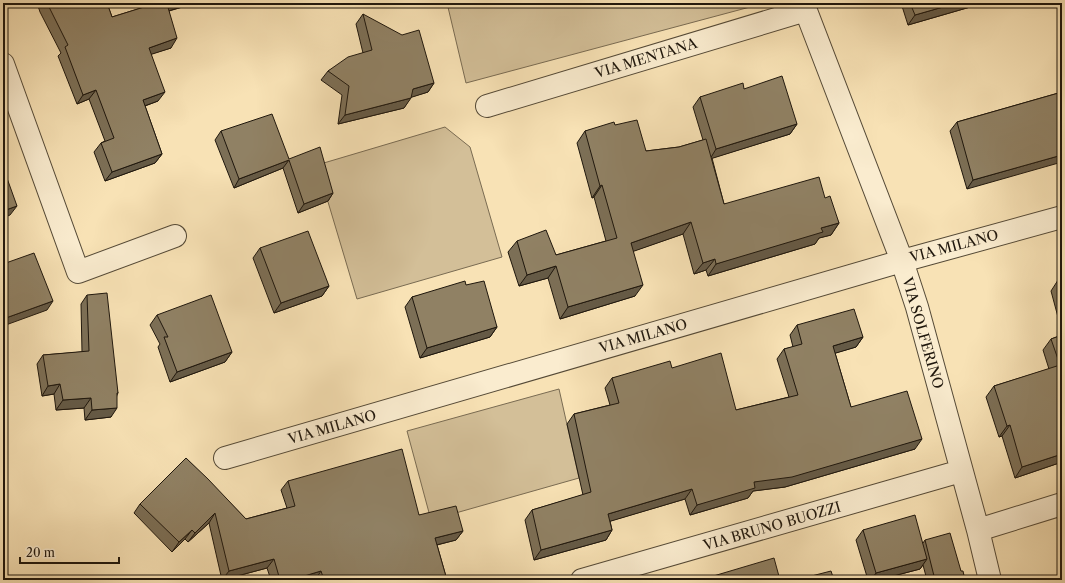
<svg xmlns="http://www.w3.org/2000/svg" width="1065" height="583" font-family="'Libre Caslon Text',serif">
<rect width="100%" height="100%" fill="#f8e2b5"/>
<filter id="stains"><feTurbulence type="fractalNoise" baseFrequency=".005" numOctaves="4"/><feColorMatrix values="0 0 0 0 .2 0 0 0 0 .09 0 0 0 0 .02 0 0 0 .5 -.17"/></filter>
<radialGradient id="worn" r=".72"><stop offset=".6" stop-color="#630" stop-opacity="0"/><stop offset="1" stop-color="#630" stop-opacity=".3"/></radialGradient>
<path fill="#d3bf98" stroke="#796b52" d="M 447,3 L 753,3 L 750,7 L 466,83 Z
M 445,127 L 470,147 L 502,257 L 357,299 L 317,165 Z
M 559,389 L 579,478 L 431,520 L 407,431 Z"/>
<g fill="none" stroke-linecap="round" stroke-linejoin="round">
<defs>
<path id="minor" d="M 803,3 L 902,261 L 917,307 L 978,530 L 990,580
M 3,64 L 78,272 L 175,236
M 487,106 L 806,10
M 225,458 L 902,261 L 1062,217
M 978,530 L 1062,504
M 582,580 L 961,471"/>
</defs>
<use href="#minor" stroke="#554a37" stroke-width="24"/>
<use href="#minor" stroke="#faeccf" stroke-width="22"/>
</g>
<path fill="#7c6f56" stroke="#1f170d" d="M 37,3 L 107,3 L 112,17 L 154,4 L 154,3 L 196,3 L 169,11 L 171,48 L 151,54 L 158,101 L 145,106 L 162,154 L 155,163 L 105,181 L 94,152 L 101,143 L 105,141 L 89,99 L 77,104 L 58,56 L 61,53 L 40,12 Z
M 901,3 L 984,3 L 908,25 Z
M 363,14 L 434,83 L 428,92 L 411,97 L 404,108 L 338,124 L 342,95 L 321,80 L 328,71 L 363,53 L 356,24 Z
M 744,89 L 797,124 L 790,134 L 712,158 L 724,204 L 825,198 L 839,223 L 831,235 L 819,238 L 815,244 L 708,276 L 706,270 L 694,274 L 683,234 L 633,251 L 635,296 L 560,319 L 548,278 L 519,286 L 508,252 L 517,241 L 556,255 L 606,241 L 594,197 L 592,198 L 577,143 L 585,131 L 615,125 L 646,151 L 679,147 L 703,140 L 693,107 L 700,97 Z
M 1062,92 L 967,189 L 950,131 L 957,122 Z
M 221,131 L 289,159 L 333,193 L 328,201 L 298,213 L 283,168 L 234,188 L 215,140 Z
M 260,248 L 329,286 L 322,296 L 274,313 L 253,258 Z
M 1060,277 L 1062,277 L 1062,332 L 1051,291 Z
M 466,285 L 497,327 L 490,337 L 420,358 L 405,307 L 412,297 Z
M 87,295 L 118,393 L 117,395 L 111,417 L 85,420 L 84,408 L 56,410 L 54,394 L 42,396 L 37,364 L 43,355 L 82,352 L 81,304 Z
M 157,315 L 232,352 L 225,362 L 170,382 L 158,347 L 160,344 L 150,325 Z
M 797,325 L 863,337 L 856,347 L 835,353 L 851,407 L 915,449 L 785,487 L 753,491 L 748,498 L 690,515 L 685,499 L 610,521 L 612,530 L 606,540 L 534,560 L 525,520 L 532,510 L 583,495 L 567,424 L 574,414 L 610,405 L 605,388 L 612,378 L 672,368 L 736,410 L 789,397 L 777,359 L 784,349 L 793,347 L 790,335 Z
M 1062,335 L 1062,462 L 1015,478 L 1002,436 L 999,437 L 986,397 L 994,386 L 1049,369 L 1043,350 L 1051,339 Z
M 186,458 L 246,519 L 287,508 L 281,490 L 288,481 L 419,515 L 463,531 L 456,540 L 437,545 L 447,580 L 271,580 L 267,568 L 222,580 L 209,523 L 188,542 L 185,539 L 172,552 L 134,513 L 140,504 Z
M 863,530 L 923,543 L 925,540 L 961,571 L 965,580 L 927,580 L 923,565 L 920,569 L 878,580 L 868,580 L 856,540 Z"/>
<path fill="#655a46" stroke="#1f170d" d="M 170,3 L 196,3 L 161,13 L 167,4 Z
M 957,3 L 984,3 L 908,25 L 915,15 Z
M 177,38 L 171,48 L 143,57 L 149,48 Z
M 434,83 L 428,92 L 406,99 L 413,89 Z
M 96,90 L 89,99 L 77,104 L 83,95 Z
M 165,92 L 158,101 L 136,109 L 143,100 Z
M 411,98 L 404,108 L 338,124 L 345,115 Z
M 797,124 L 790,134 L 710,159 L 716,149 Z
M 162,154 L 155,163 L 105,181 L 112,172 Z
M 1062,155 L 1062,162 L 967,189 L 973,180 Z
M 289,160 L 283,168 L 234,188 L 239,179 Z
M 602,185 L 594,197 L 592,198 L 600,186 Z
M 333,193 L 328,201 L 298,213 L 304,204 Z
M 17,206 L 10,215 L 3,218 L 3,211 Z
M 691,222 L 683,234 L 623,255 L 631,243 Z
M 839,223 L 831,235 L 819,238 L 815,244 L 708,276 L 716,264 L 821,228 Z
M 715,259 L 706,270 L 694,274 L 703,263 Z
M 556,266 L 548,278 L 519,286 L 527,275 Z
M 643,285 L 635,296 L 560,319 L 568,307 Z
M 329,286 L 322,296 L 274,313 L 281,303 Z
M 53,301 L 47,310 L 3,326 L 3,319 Z
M 497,327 L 490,337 L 420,358 L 427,348 Z
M 863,337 L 856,347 L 826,356 L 833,346 Z
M 232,352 L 225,362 L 170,382 L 177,372 Z
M 60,384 L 54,394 L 42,396 L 48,386 Z
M 91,398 L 84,408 L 56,410 L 63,400 Z
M 117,408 L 111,417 L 85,420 L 92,410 Z
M 1010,425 L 1002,436 L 999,437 L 1007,426 Z
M 922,439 L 915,449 L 785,487 L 753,491 L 748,498 L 690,515 L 697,505 L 754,482 Z
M 1062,454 L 1062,462 L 1015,478 L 1022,467 Z
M 692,489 L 685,499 L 601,524 L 608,514 Z
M 215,513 L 209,523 L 188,542 L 195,533 Z
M 192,530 L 185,539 L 172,552 L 179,542 Z
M 612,530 L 606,540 L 534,560 L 541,550 Z
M 463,531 L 456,540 L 428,547 L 435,538 Z
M 274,559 L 267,568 L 222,580 L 229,571 Z
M 927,559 L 920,569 L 878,580 L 871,580 L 876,573 Z
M 321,571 L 315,580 L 291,580 Z"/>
<path fill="#908164" stroke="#1f170d" d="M 47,3 L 107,3 L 112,17 L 157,3 L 170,3 L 167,4 L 177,38 L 149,48 L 165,92 L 143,100 L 162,154 L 112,172 L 101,143 L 114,138 L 96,90 L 83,95 L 65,47 L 68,45 Z
M 910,3 L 957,3 L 915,15 Z
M 363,14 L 402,35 L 419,30 L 434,83 L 413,89 L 411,98 L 345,115 L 349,86 L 328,71 L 348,57 L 372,50 Z
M 782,76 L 797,124 L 716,149 L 700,97 L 743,83 L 744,89 Z
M 1062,92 L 1062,155 L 973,180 L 957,122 Z
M 272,114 L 289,159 L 320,147 L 333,193 L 304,204 L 289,160 L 239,179 L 221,131 Z
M 637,120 L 646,151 L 679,147 L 706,139 L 724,204 L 819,177 L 825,198 L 830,196 L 839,223 L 821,228 L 823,232 L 716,264 L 715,259 L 703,263 L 691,222 L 631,243 L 643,285 L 568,307 L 556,266 L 527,275 L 517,241 L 546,230 L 556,255 L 617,238 L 602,185 L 600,186 L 585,131 L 614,122 L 615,125 Z
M 3,167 L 17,206 L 3,211 Z
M 308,231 L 329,286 L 281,303 L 260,248 Z
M 34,253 L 53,301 L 3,319 L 3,264 Z
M 1060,277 L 1062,277 L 1062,283 Z
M 465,281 L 466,285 L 484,281 L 497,327 L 427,348 L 412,297 Z
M 107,293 L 118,393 L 117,393 L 117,408 L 92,410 L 91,398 L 63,400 L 60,384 L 48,386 L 43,355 L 89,351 L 87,295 Z
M 211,295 L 232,352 L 177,372 L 164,337 L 168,337 L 157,315 Z
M 854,309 L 863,337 L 833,346 L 851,407 L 907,391 L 922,439 L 792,477 L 754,482 L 755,488 L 697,505 L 692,489 L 608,514 L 612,530 L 541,550 L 532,510 L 591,492 L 574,414 L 619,403 L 612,378 L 670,361 L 672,368 L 721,353 L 736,410 L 798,395 L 784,349 L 802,344 L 797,325 Z
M 1062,335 L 1062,454 L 1022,467 L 1010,425 L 1007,426 L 994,386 L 1060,365 L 1051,339 Z
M 402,449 L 419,515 L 456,506 L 463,531 L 435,538 L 447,580 L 324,580 L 321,571 L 291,580 L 280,580 L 274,559 L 229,571 L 215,513 L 195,533 L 192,530 L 179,542 L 140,504 L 186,458 L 208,479 L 246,519 L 295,506 L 288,481 Z
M 915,515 L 927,559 L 876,573 L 863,530 Z
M 950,533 L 961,571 L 963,571 L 965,580 L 935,580 L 925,540 Z
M 774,558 L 780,580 L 700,580 Z
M 831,571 L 834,580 L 796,580 Z"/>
<g text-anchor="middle" stroke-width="3" stroke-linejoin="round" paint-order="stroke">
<g font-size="14" fill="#1f170d" stroke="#faeccf">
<text transform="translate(646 58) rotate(-17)" y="5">VIA MENTANA</text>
<text transform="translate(954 246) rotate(-15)" y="5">VIA MILANO</text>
<text transform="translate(923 333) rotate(74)" y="5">VIA SOLFERINO</text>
<text transform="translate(643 336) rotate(-16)" y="5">VIA MILANO</text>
<text transform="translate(332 427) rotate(-16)" y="5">VIA MILANO</text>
<text transform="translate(772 526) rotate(-16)" y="5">VIA BRUNO BUOZZI</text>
</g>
</g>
<rect width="1065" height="583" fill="none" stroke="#f8e2b5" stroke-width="16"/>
<rect x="4" y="4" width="1057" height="575" fill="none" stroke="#1f170d" stroke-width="2"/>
<rect x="8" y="8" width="1049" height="567" fill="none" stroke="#1f170d"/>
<path d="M20 557v6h99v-6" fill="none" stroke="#1f170d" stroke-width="2"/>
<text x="26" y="557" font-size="12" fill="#1f170d" stroke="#faeccf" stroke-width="3" paint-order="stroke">20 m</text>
<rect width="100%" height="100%" filter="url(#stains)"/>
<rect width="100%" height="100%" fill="url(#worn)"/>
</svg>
